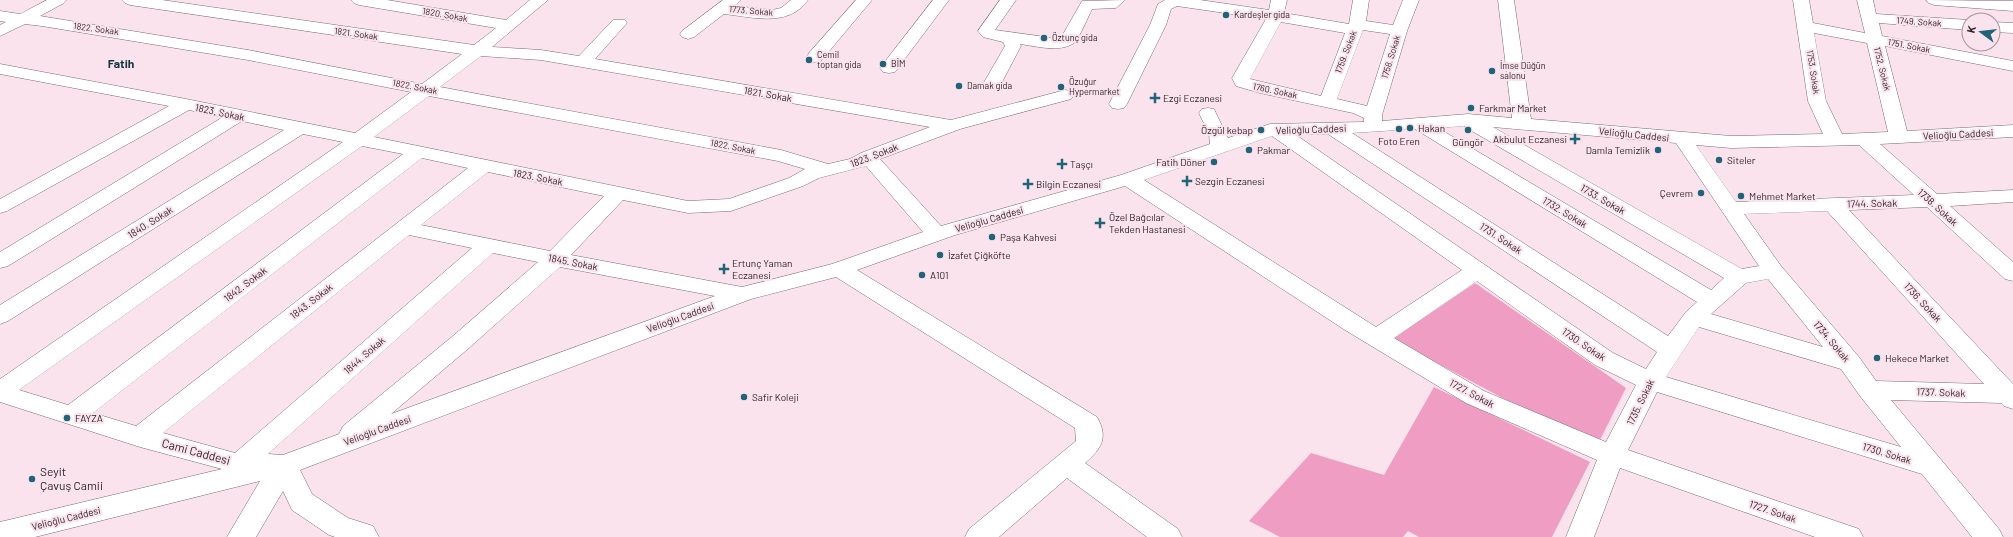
<svg xmlns="http://www.w3.org/2000/svg" width="2013" height="537" font-family="Barlow,sans-serif">
<rect width="100%" height="100%" fill="#fbe3ed"/>
<path fill="#ef9dc2" d="M 1475,283 L 1626,388 L 1600,440 L 1510,402 L 1392,339 Z
M 1434,387 L 1590,462 L 1552,537 L 1419,537 L 1408,531 L 1403,537 L 1280,537 L 1249,521 L 1311,453 L 1384,475 Z"/>
<g fill="none" stroke-linecap="round" stroke-linejoin="round">
<defs>
<path id="minor" d="M 47,0 L 67,0 L 64,3 L 40,16 L 248,50 L 422,84 L 462,54 L 130,5 L 125,3 L 122,0 L 162,0 L 474,45 L 496,28 L 359,5 L 354,3 L 351,0 L 387,0 L 506,20 L 530,0 L 548,0 L 492,47 L 541,50 L 579,56 L 613,20 L 625,20 L 627,23 L 595,59 L 951,120 L 1065,90 L 1071,91 L 1074,95 L 1071,99 L 960,129 L 880,159 L 941,226 L 1121,175 L 1210,144 L 1209,134 L 1199,113 L 1202,109 L 1208,108 L 1214,109 L 1228,138 L 1270,124 L 1364,122 L 1364,118 L 1353,113 L 1260,93 L 1236,86 L 1232,78 L 1266,19 L 1177,6 L 1171,9 L 1166,25 L 1127,104 L 1124,108 L 1118,109 L 1112,108 L 1109,104 L 1150,25 L 1158,4 L 1165,0 L 1200,0 L 1269,10 L 1271,0 L 1287,0 L 1284,13 L 1349,24 L 1353,0 L 1369,0 L 1366,21 L 1393,25 L 1403,0 L 1419,0 L 1407,31 L 1382,115 L 1382,121 L 1468,114 L 1512,118 L 1498,0 L 1514,0 L 1531,119 L 1731,136 L 1823,134 L 1808,101 L 1793,0 L 1809,0 L 1813,23 L 1865,33 L 1857,0 L 1873,0 L 1876,14 L 1969,20 L 1969,30 L 1879,23 L 1882,36 L 2013,61 L 2013,71 L 1885,46 L 1907,131 L 2013,125 L 2013,137 L 1880,144 L 1937,194 L 2013,190 L 2013,202 L 1950,206 L 2013,262 L 2013,281 L 2005,279 L 1927,207 L 1849,210 L 2013,384 L 2013,409 L 2004,406 L 2001,403 L 1891,400 L 1999,529 L 2003,537 L 1972,537 L 1922,474 L 1657,392 L 1628,450 L 1859,529 L 1863,537 L 1815,537 L 1620,468 L 1594,537 L 1566,537 L 1597,460 L 1466,403 L 1345,330 L 1125,186 L 955,235 L 857,270 L 1097,417 C 1109,438 1101,449 1085,463 L 1178,529 L 1182,537 L 1147,537 L 1067,478 L 999,537 L 965,537 L 969,529 L 1076,441 L 1075,428 L 836,277 L 751,299 L 300,470 L 312,494 L 348,518 L 373,526 L 379,537 L 335,537 L 329,535 L 292,510 L 283,491 L 256,537 L 227,537 L 260,481 L 35,537 L 0,537 L 0,522 L 222,469 L 140,447 L 0,402 L 0,379 L 343,142 L 303,134 L 8,321 L 0,324 L 0,305 L 284,130 L 242,121 L 8,266 L 0,268 L 0,252 L 223,117 L 189,110 L 7,211 L 0,213 L 0,199 L 169,106 L 0,74 L 0,64 L 186,99 L 355,133 L 411,92 L 248,60 L 42,26 L 25,24 L 0,36 L 0,25 L 6,22 L 0,21 L 0,11 L 20,14 ZM 1281,22 L 1345,33 L 1321,96 L 1250,79 ZM 1363,30 L 1390,34 L 1367,106 L 1337,99 ZM 1814,33 L 1867,43 L 1888,132 L 1842,134 L 1826,101 ZM 481,56 L 541,60 L 930,127 L 861,153 L 850,159 L 828,164 L 781,150 L 440,87 ZM 429,96 L 778,161 L 805,169 L 789,178 L 729,199 L 688,201 L 374,137 ZM 1465,126 L 1465,127 L 1724,278 L 1711,290 L 1438,128 ZM 1493,127 L 1676,143 L 1759,266 L 1742,269 ZM 1415,129 L 1697,302 L 1686,312 L 1668,336 L 1352,133 ZM 1328,134 L 1657,352 L 1646,369 L 1613,353 L 1296,135 ZM 1272,136 L 1462,270 L 1376,327 L 1144,180 ZM 1696,145 L 1731,148 L 1859,145 L 1914,195 L 1736,202 ZM 362,146 L 403,154 L 68,405 L 19,390 ZM 422,158 L 468,168 L 136,426 L 93,413 ZM 866,166 L 923,232 L 832,264 L 742,287 L 571,255 L 623,200 L 688,213 L 731,211 L 803,186 L 819,178 ZM 488,172 L 604,196 L 550,251 L 421,225 ZM 1827,211 L 1984,384 L 1876,381 L 1859,357 L 1781,266 L 1744,214 ZM 409,235 L 472,248 L 235,453 L 163,433 ZM 493,253 L 538,262 L 453,336 L 343,426 L 339,434 L 283,455 L 268,454 ZM 560,267 L 715,296 L 391,414 L 469,348 ZM 1768,279 L 1823,347 L 1711,314 L 1746,283 ZM 1477,281 L 1595,365 L 1636,385 L 1606,442 L 1484,391 L 1394,338 ZM 1699,327 L 1841,369 L 1860,396 L 1901,447 L 1666,377 Z
M 723,0 L 741,0 L 735,6 L 772,10 L 781,8 L 791,0 L 808,0 C 788,28 753,17 724,14 L 694,37 L 688,39 L 682,37 L 680,34 L 682,31 Z
M 856,0 L 872,0 L 821,61 L 815,62 L 809,61 L 807,57 L 809,53 Z
M 933,0 L 949,0 L 895,72 L 889,73 L 883,72 L 880,68 L 883,64 Z
M 1000,0 L 1016,0 L 995,30 L 1053,38 L 1062,36 L 1082,1 L 1125,0 L 1116,8 L 1092,9 C 1088,17 1080,37 1074,43 C 1060,53 1035,46 1020,44 L 1021,46 L 1001,84 L 998,88 L 992,89 L 986,88 L 983,84 L 1005,46 L 1003,42 L 983,37 L 978,31 Z
M 1926,0 L 2013,1 L 2013,11 L 1934,5 L 1929,3 Z
M 1993,22 L 2013,23 L 2013,33 L 1993,32 Z"/>
</defs>
<use href="#minor" stroke="#7d6871" stroke-width="1"/>
<use href="#minor" fill="#fff" fill-rule="evenodd"/>
</g>
<g fill="#216477" stroke="#fbe3ed" stroke-width="1.5">
<circle cx="1226" cy="15" r="4"/>
<circle cx="1044" cy="38" r="4"/>
<circle cx="809" cy="60" r="4"/>
<circle cx="883" cy="64" r="4"/>
<circle cx="1492" cy="71" r="4"/>
<circle cx="959" cy="86" r="4"/>
<circle cx="1061" cy="87" r="4"/>
<path d="M1153 92h4v4h4v4h-4v4h-4v-4h-4v-4h4z"/>
<circle cx="1471" cy="108" r="4"/>
<circle cx="1410" cy="128" r="4"/>
<circle cx="1399" cy="129" r="4"/>
<circle cx="1261" cy="130" r="4"/>
<circle cx="1468" cy="130" r="4"/>
<path d="M1573 133h4v4h4v4h-4v4h-4v-4h-4v-4h4z"/>
<circle cx="1249" cy="150" r="4"/>
<circle cx="1658" cy="150" r="4"/>
<circle cx="1719" cy="160" r="4"/>
<circle cx="1214" cy="162" r="4"/>
<path d="M1060 158h4v4h4v4h-4v4h-4v-4h-4v-4h4z"/>
<path d="M1185 175h4v4h4v4h-4v4h-4v-4h-4v-4h4z"/>
<path d="M1026 178h4v4h4v4h-4v4h-4v-4h-4v-4h4z"/>
<circle cx="1701" cy="193" r="4"/>
<circle cx="1741" cy="196" r="4"/>
<path d="M1098 217h4v4h4v4h-4v4h-4v-4h-4v-4h4z"/>
<circle cx="992" cy="237" r="4"/>
<circle cx="940" cy="255" r="4"/>
<path d="M722 263h4v4h4v4h-4v4h-4v-4h-4v-4h4z"/>
<circle cx="922" cy="275" r="4"/>
<circle cx="1877" cy="358" r="4"/>
<circle cx="744" cy="397" r="4"/>
<circle cx="67" cy="418" r="4"/>
<circle cx="32" cy="479" r="4"/>
</g>
<g text-anchor="middle" stroke-width="4" stroke-linejoin="round" paint-order="stroke">
<g font-size="9" fill="#281f23" stroke="#fbe3ed">
<text transform="translate(751 11) rotate(5)" y="3">1773. Sokak</text>
<text transform="translate(445 15) rotate(10)" y="3">1820. Sokak</text>
<text transform="translate(1919 22) rotate(4)" y="3">1749. Sokak</text>
<text transform="translate(96 29) rotate(8)" y="3">1822. Sokak</text>
<text transform="translate(356 34) rotate(8)" y="3">1821. Sokak</text>
<text transform="translate(1909 46) rotate(11)" y="3">1751. Sokak</text>
<text transform="translate(1346 52) rotate(-69)" y="3">1759. Sokak</text>
<text transform="translate(1391 57) rotate(-73)" y="3">1758. Sokak</text>
<text transform="translate(1882 69) rotate(76)" y="3">1752. Sokak</text>
<text transform="translate(1813 72) rotate(81)" y="3">1753. Sokak</text>
<text transform="translate(415 87) rotate(11)" y="3">1822. Sokak</text>
<text transform="translate(1275 91) rotate(12)" y="3">1760. Sokak</text>
<text transform="translate(733 147) rotate(11)" y="3">1822. Sokak</text>
</g>
<g font-size="9" fill="#281f23" stroke="#fbe3ed" text-anchor="start">
<text x="1234" y="18">Kardeşler gida</text>
<text x="1052" y="41">Öztunç gida</text>
<text x="817" y="58">Cemil<tspan x="817" dy="10">toptan gida</tspan></text>
<text x="891" y="67">BİM</text>
<text x="1500" y="69">İmse Düğün<tspan x="1500" dy="10">salonu</tspan></text>
<text x="1069" y="85">Özuğur<tspan x="1069" dy="10">Hypermarket</tspan></text>
<text x="967" y="89">Damak gida</text>
</g>
<g font-size="10" fill="#281f23" stroke="#fbe3ed">
<text transform="translate(768 94) rotate(10)" y="4">1821. Sokak</text>
<text transform="translate(220 112) rotate(12)" y="4">1823. Sokak</text>
<text transform="translate(1311 129) rotate(-2)" y="4">Velioğlu Caddesi</text>
<text transform="translate(1634 134) rotate(6)" y="4">Velioğlu Caddesi</text>
<text transform="translate(1958 134) rotate(-3)" y="4">Velioğlu Caddesi</text>
<text transform="translate(874 155) rotate(-21)" y="4">1823. Sokak</text>
<text transform="translate(538 177) rotate(11)" y="4">1823. Sokak</text>
<text transform="translate(1603 199) rotate(30)" y="4">1733. Sokak</text>
<text transform="translate(1872 203) rotate(-1)" y="4">1744. Sokak</text>
<text transform="translate(1938 207) rotate(42)" y="4">1738. Sokak</text>
<text transform="translate(1565 212) rotate(31)" y="4">1732. Sokak</text>
<text transform="translate(989 219) rotate(-16)" y="4">Velioğlu Caddesi</text>
<text transform="translate(150 222) rotate(-32)" y="4">1840. Sokak</text>
<text transform="translate(1501 238) rotate(33)" y="4">1731. Sokak</text>
<text transform="translate(573 262) rotate(11)" y="4">1845. Sokak</text>
<text transform="translate(245 284) rotate(-37)" y="4">1842. Sokak</text>
<text transform="translate(311 301) rotate(-38)" y="4">1843. Sokak</text>
<text transform="translate(1923 302) rotate(47)" y="4">1736. Sokak</text>
<text transform="translate(680 317) rotate(-20)" y="4">Velioğlu Caddesi</text>
<text transform="translate(1832 341) rotate(50)" y="4">1734. Sokak</text>
<text transform="translate(1584 344) rotate(34)" y="4">1730. Sokak</text>
<text transform="translate(364 355) rotate(-41)" y="4">1844. Sokak</text>
<text transform="translate(1941 392) rotate(2)" y="4">1737. Sokak</text>
<text transform="translate(1472 393) rotate(28)" y="4">1727. Sokak</text>
<text transform="translate(1640 402) rotate(-64)" y="4">1735. Sokak</text>
<text transform="translate(377 430) rotate(-20)" y="4">Velioğlu Caddesi</text>
<text transform="translate(1887 453) rotate(17)" y="4">1730. Sokak</text>
<text transform="translate(1773 511) rotate(19)" y="4">1727. Sokak</text>
<text transform="translate(66 518) rotate(-14)" y="4">Velioğlu Caddesi</text>
</g>
<g font-size="10" fill="#281f23" stroke="#fbe3ed" text-anchor="start">
<text x="1163" y="102">Ezgi Eczanesi</text>
<text x="1479" y="112">Farkmar Market</text>
<text x="1418" y="132">Hakan</text>
<text x="1253" y="134" text-anchor="end">Özgül kebap</text>
<text x="1567" y="143" text-anchor="end">Akbulut Eczanesi</text>
<text x="1399" y="145" text-anchor="middle">Foto Eren</text>
<text x="1468" y="146" text-anchor="middle">Güngör</text>
<text x="1257" y="154">Pakmar</text>
<text x="1650" y="154" text-anchor="end">Damla Temizlik</text>
<text x="1727" y="164">Siteler</text>
<text x="1206" y="166" text-anchor="end">Fatih Döner</text>
<text x="1070" y="168">Taşçı</text>
<text x="1195" y="185">Sezgin Eczanesi</text>
<text x="1036" y="188">Bilgin Eczanesi</text>
<text x="1693" y="197" text-anchor="end">Çevrem</text>
<text x="1749" y="200">Mehmet Market</text>
<text x="1109" y="221">Özel Bağcılar<tspan x="1109" dy="12">Tekden Hastanesi</tspan></text>
<text x="1000" y="241">Paşa Kahvesi</text>
<text x="948" y="259">İzafet Çiğköfte</text>
<text x="732" y="267">Ertunç Yaman<tspan x="732" dy="12">Eczanesi</tspan></text>
<text x="930" y="279">A101</text>
<text x="1885" y="362">Hekece Market</text>
<text x="752" y="401">Safir Koleji</text>
<text x="75" y="422">FAYZA</text>
</g>
<g font-size="12" font-weight="bold" fill="#16353e" stroke="#fbe3ed">
<text x="121" y="68">Fatih</text>
</g>
<g font-size="12" fill="#281f23" stroke="#fbe3ed">
<text transform="translate(196 452) rotate(15)" y="4">Cami Caddesi</text>
</g>
<g font-size="12" fill="#281f23" stroke="#fbe3ed" text-anchor="start">
<text x="40" y="476">Seyit<tspan x="40" dy="14">Çavuş Camii</tspan></text>
</g>
</g>
<g transform="translate(1981 32) rotate(285)"><circle r="19" fill="#fbe3ed" stroke="#a7959c"/>
<path d="M0-3L7 15L0 10L-7 15Z" fill="#216477"/>
<text y="-6" font-size="11" font-weight="bold" text-anchor="middle" fill="#281f23">K</text>
</g>
</svg>
